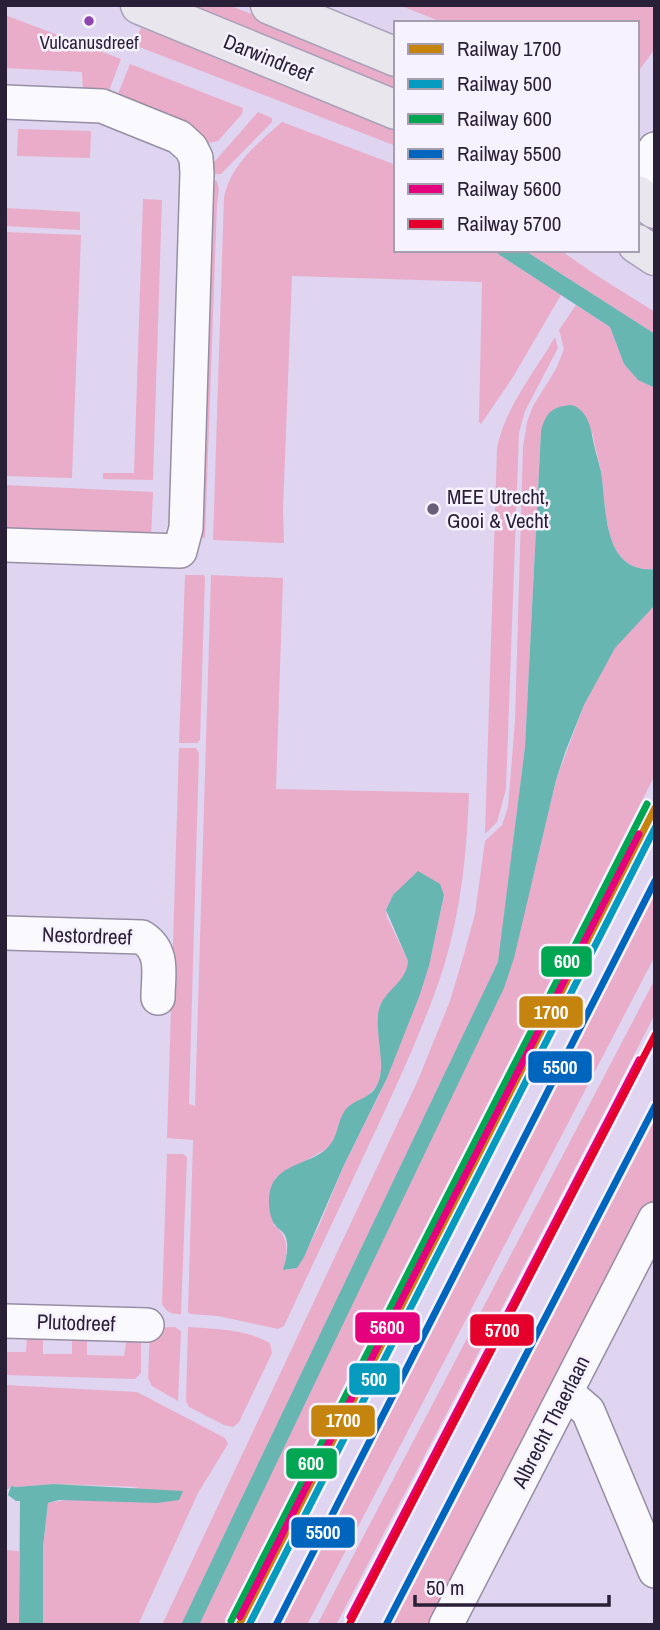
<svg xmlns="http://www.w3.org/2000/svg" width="660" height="1630" font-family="'Archivo Narrow',sans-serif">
<rect width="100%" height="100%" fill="#dfd5f0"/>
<path fill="#e9adca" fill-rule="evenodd" d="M 163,5 L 228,5 L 396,69 L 396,96 Z
M 399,5 L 655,5 L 655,49 L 637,73 L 637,23 L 444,23 Z
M 5,15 L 121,59 L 107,96 L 83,92 L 82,72 L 5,68 Z
M 141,28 L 396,126 L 396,146 L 134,45 Z
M 130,64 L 243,108 L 242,114 L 218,141 L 209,143 L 116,99 Z
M 258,112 L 272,118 L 272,122 L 221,174 L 209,175 L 209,168 Z
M 282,122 L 396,165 L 396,250 L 492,250 L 561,295 L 513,377 L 481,424 L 479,422 L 482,282 L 292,276 L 283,510 L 284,543 L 213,540 L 224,197 C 231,164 258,143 282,122 Z
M 18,129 L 91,131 L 90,158 L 17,156 Z
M 209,179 L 217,181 L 219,189 L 217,204 L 205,538 L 198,537 Z
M 143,199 L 162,200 L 153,480 L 103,479 L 103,473 L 134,473 Z
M 5,208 L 80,212 L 80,230 L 5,226 Z
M 5,232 L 81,235 L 72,478 L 5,476 Z
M 524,250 L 560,250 L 596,275 L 655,312 L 655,334 Z
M 576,305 L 610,327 L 624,364 L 638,380 L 655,388 L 655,569 C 601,574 607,506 601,472 C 599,459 594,447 593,434 L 541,431 L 525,747 L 499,960 L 527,901 L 556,780 L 584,705 L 615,647 L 655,605 L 655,775 L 226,1625 L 162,1625 L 418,1080 L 450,1001 L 464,954 L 475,914 L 485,841 L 502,825 L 508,807 L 515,721 L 523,447 L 527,422 L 533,406 L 556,369 L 564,349 L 559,330 Z
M 555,337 L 558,348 L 525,411 L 519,433 L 506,789 L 497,822 L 485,834 L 497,448 C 505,407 535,372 555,337 Z
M 5,485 L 153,492 L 151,539 L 5,534 Z
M 185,575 L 204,575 L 205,578 L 200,740 L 197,743 L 179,743 Z
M 211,575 L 283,578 L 276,789 L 469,793 C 467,852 461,910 444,966 C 427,1019 404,1069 381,1119 C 349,1188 316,1257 284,1326 L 278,1329 L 218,1316 L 190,1314 L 188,1312 L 193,1140 L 167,1138 L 179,748 L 196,748 L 199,753 L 189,1104 L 195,1106 ZM 393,895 L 444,895 L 429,966 L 411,1016 L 380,1093 L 344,1165 L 319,1226 L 297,1268 L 284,1270 C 287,1252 290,1237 274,1225 L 275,1178 L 328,1148 L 339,1131 L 341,1119 L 347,1108 L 362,1101 L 378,1085 L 381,1072 L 380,1005 L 403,977 L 408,969 L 408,961 L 387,917 L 386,910 Z
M 655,889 L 655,956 L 307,1625 L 275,1625 L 320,1535 L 338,1506 L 347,1484 L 383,1414 L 446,1298 L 458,1270 L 547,1100 L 590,1008 L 636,917 Z
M 655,979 L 655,1014 L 617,1088 L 336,1625 L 317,1625 Z
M 655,1117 L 655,1206 L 433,1625 L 389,1625 Z
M 167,1154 L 183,1154 L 187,1157 L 181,1314 C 172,1314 167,1313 162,1304 Z
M 175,1327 L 181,1331 L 178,1401 L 152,1386 L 148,1378 L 150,1328 Z
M 188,1327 C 214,1329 246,1329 270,1343 L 272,1353 L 239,1422 L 233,1427 L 224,1425 L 189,1407 L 186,1401 Z
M 141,1333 L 141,1373 L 135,1379 L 5,1375 L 5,1352 L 26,1352 L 27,1335 L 43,1335 L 43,1354 L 72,1354 L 72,1336 L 87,1337 L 87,1355 L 124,1356 L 127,1338 Z
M 5,1385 L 137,1392 L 225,1438 L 228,1444 L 198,1493 L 138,1625 L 43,1625 L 43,1547 L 48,1503 L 139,1487 L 54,1484 L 16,1487 L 11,1486 L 9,1489 L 5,1489 Z
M 5,1550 L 19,1551 L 19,1625 L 5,1625 Z"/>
<path fill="#67b6b2" d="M 492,250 L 524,250 L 655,334 L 655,388 L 638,380 L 624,364 L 610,327 Z
M 572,405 C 589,411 591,430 594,445 C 596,454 599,463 601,472 C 607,506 601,574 655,569 L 655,605 L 615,648 L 584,705 L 566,750 L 556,780 L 514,958 L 504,988 L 199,1625 L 181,1625 L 498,962 L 525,747 L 541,431 C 546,412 553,406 572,405 Z
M 418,871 L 440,884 L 444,895 L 429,966 L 419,997 L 387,1078 L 344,1165 L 304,1257 L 297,1268 L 283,1270 C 286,1260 289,1247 286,1238 C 284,1231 280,1231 276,1226 C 268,1217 267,1195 272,1185 C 281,1163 315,1163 329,1146 C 338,1136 337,1123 344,1112 C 354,1095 378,1103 381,1070 C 382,1052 374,1022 380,1006 C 387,989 407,981 408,961 L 386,910 L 393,895 Z
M 54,1484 L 183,1491 L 179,1500 L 157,1503 L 59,1500 L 48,1503 L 43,1547 L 43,1625 L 19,1625 L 20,1501 L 16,1501 L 8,1495 L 11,1486 L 16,1487 Z"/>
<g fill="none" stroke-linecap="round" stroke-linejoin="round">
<defs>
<path id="minor" d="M 5,102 L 102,106 L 179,137 L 191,148 L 196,158 L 197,173 L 186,528 L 180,551 L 5,545
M 637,181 L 655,149
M 5,933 L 142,937 C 165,952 158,974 158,998
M 5,1321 L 147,1325
M 567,1393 L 588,1411 L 655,1571
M 446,1625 L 655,1219"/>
<path id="major" d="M 140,5 L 396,110
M 270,5 L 396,57
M 637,195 L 655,209
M 637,244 L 655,256"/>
</defs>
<use href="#minor" stroke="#968ea4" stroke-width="36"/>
<use href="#major" stroke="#aaa1b8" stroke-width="41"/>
<use href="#minor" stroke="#faf9fd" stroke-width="33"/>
<use href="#major" stroke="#e9e6ee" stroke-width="38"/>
<defs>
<path id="rail-1" d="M 239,1625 L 655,808"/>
<path id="rail-2" d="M 249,1625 L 655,828"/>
<path id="rail-3" d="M 231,1621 L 647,804"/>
<path id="rail-4" d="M 276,1625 L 655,881
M 386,1625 L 655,1106"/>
<path id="rail-5" d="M 240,1617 L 639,834
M 350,1617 L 639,1060"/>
<path id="rail-6" d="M 349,1625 L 655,1035"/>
</defs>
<use href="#rail-1" stroke="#f6f2ff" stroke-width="12"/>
<use href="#rail-2" stroke="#f6f2ff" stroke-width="12"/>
<use href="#rail-3" stroke="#f6f2ff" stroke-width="12"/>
<use href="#rail-4" stroke="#f6f2ff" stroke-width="12"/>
<use href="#rail-5" stroke="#f6f2ff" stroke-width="12"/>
<use href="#rail-6" stroke="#f6f2ff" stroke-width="12"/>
<use href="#rail-1" stroke="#c4840e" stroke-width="7"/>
<use href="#rail-2" stroke="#049bbf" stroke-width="7"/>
<use href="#rail-3" stroke="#00a651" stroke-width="7"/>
<use href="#rail-4" stroke="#0065bd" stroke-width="7"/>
<use href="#rail-5" stroke="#e5007d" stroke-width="7"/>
<use href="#rail-6" stroke="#e4002b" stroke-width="7"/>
</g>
<circle fill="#8e44ad" stroke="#f6f2ff" stroke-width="2.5" cx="89" cy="21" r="6"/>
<circle fill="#695f78" stroke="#f6f2ff" stroke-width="2.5" cx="433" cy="509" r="7"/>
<g text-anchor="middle" stroke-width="5" stroke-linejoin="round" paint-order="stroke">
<g font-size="19" fill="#291f37" stroke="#f6f2ff">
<text x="89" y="49">Vulcanusdreef</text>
</g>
<g font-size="21" fill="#291f37" stroke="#f6f2ff">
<text transform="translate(268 58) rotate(22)" y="7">Darwindreef</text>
<text transform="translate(87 936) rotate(2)" y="7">Nestordreef</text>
<text transform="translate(76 1323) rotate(2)" y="7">Plutodreef</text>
<text transform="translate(551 1422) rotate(-63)" y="7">Albrecht Thaerlaan</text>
</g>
<g font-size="21" fill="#291f37" stroke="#f6f2ff" text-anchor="start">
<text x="447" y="504">MEE Utrecht,<tspan x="447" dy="24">Gooi &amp; Vecht</tspan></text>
</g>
</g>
<g stroke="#f6f2ff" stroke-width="2.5">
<rect x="540" y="945" width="53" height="33" rx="7" fill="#00a651"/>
<rect x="518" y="995" width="66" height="34" rx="7" fill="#c4840e"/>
<rect x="527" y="1050" width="66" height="34" rx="7" fill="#0065bd"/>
<rect x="354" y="1311" width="67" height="33" rx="7" fill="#e5007d"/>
<rect x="469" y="1313" width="66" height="34" rx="7" fill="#e4002b"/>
<rect x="348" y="1362" width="53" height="34" rx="7" fill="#049bbf"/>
<rect x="310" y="1404" width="66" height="34" rx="7" fill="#c4840e"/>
<rect x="285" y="1447" width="53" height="33" rx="7" fill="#00a651"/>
<rect x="290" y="1516" width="66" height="33" rx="7" fill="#0065bd"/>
</g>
<g font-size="19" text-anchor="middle" font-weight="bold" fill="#fff">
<text x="567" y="968">600</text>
<text x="551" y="1019">1700</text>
<text x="560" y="1074">5500</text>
<text x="387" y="1334">5600</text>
<text x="502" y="1337">5700</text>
<text x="374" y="1386">500</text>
<text x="343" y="1427">1700</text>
<text x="311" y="1470">600</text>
<text x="323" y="1539">5500</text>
</g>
<rect width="660" height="1630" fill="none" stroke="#291f37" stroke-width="14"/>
<rect x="394" y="21" width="245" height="231" fill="#f6f2ff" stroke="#a49eaf" stroke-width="2"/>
<rect x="408" y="44" width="35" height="10" fill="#c4840e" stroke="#a49eaf" stroke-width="2"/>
<text x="457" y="56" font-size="21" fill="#291f37">Railway 1700</text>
<rect x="408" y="79" width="35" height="10" fill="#049bbf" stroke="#a49eaf" stroke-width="2"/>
<text x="457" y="91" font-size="21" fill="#291f37">Railway 500</text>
<rect x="408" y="114" width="35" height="10" fill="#00a651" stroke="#a49eaf" stroke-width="2"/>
<text x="457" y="126" font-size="21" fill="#291f37">Railway 600</text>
<rect x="408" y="149" width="35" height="10" fill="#0065bd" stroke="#a49eaf" stroke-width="2"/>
<text x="457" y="161" font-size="21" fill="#291f37">Railway 5500</text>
<rect x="408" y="184" width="35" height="10" fill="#e5007d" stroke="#a49eaf" stroke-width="2"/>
<text x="457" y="196" font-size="21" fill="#291f37">Railway 5600</text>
<rect x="408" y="219" width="35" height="10" fill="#e4002b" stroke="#a49eaf" stroke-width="2"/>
<text x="457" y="231" font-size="21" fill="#291f37">Railway 5700</text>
<path d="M415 1595v10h194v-10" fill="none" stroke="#291f37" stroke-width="3.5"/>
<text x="426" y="1595" font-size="21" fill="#291f37" stroke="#f6f2ff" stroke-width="5" paint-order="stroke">50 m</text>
</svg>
